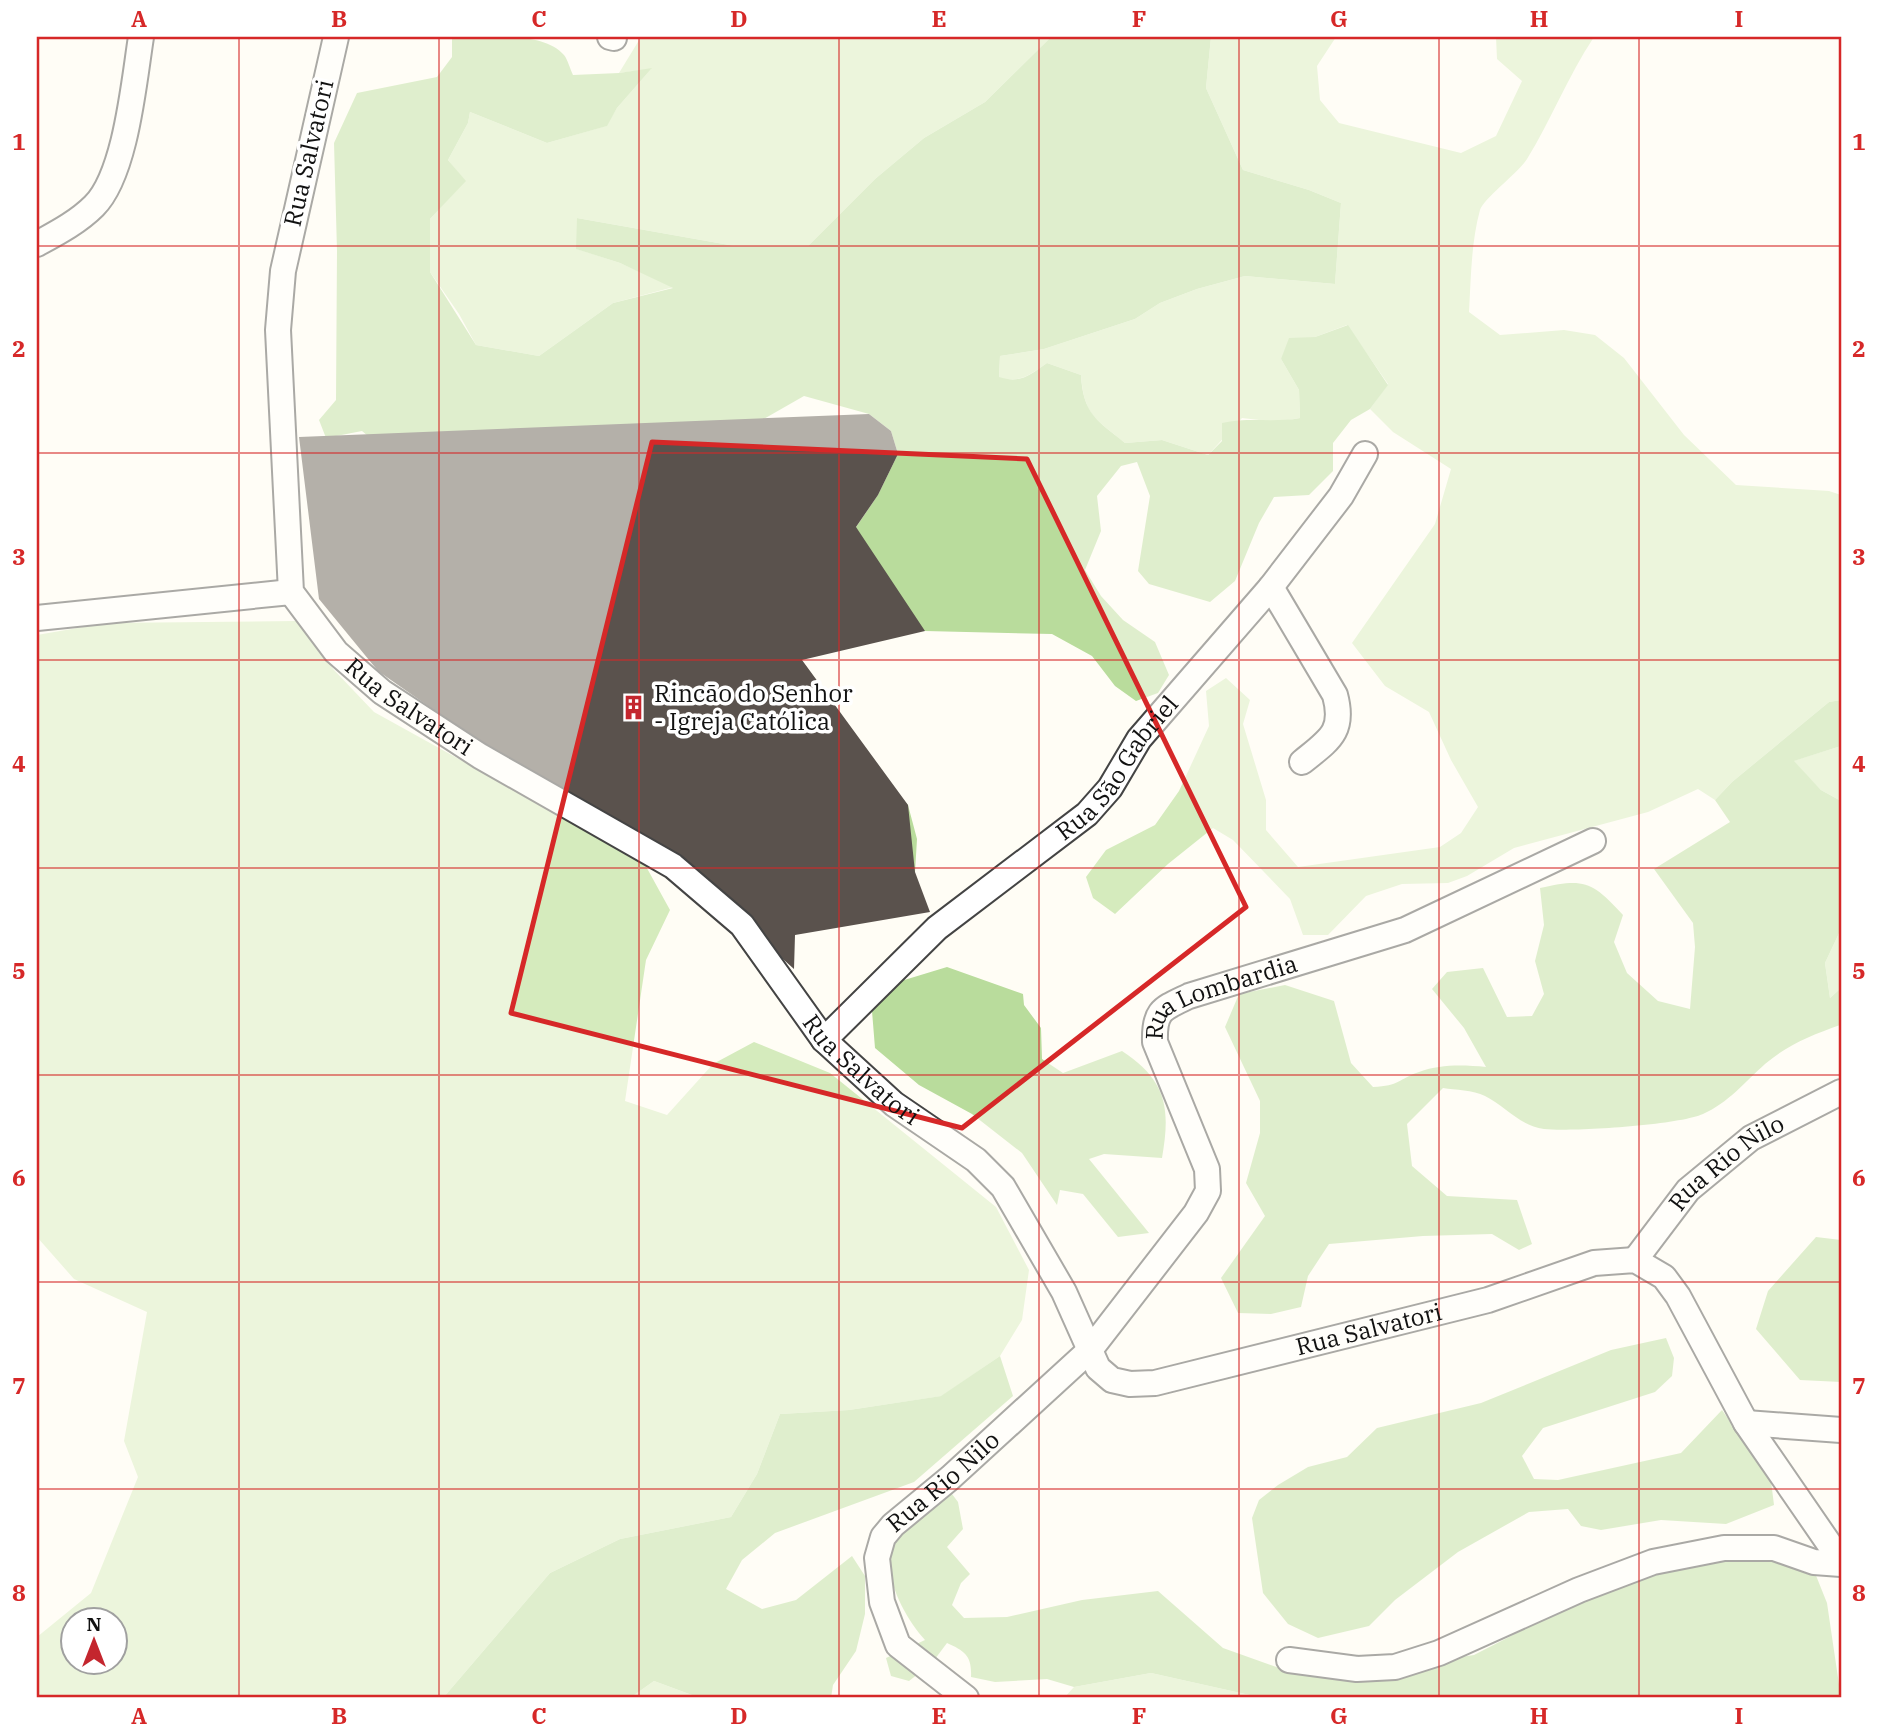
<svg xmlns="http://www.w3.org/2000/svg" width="1878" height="1735" font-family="'IBM Plex Serif',serif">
<rect width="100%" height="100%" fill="#fffdf5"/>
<path fill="#d5ebbd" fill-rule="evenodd" d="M 641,37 L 1051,37 L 985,102 L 924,138 L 875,179 L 808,246 L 735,246 L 577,218 L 577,249 L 620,263 L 674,287 L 613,303 L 539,356 L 476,345 L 459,314 L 430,272 L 430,219 L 465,181 L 448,160 L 468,123 L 470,112 L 547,143 L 606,126 L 617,108 L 651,69 L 619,73 Z
M 1211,37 L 1336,37 L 1317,66 L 1320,100 L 1339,123 L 1461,153 L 1496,136 L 1522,81 L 1497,59 L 1496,37 L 1594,37 C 1568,76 1551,120 1527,159 C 1517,174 1484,198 1480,210 C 1471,243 1471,278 1469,312 L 1500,335 L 1564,330 L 1595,335 L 1624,358 L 1684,435 L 1736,485 L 1829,491 L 1841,495 L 1841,700 L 1829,702 L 1732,782 L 1715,800 L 1698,789 L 1648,812 L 1514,848 L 1467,876 L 1448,883 L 1402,884 L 1366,896 L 1328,935 L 1303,935 L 1290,899 L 1233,840 L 1213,828 L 1168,864 L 1115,914 L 1093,898 L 1086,877 L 1106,850 L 1155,825 L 1179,791 L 1209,726 L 1206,691 L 1226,678 L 1250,700 L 1243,724 L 1266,800 L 1266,830 L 1298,867 L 1440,847 L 1461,833 L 1478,807 L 1451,760 L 1429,712 L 1385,686 L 1352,643 L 1435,524 L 1451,469 L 1393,432 L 1370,409 L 1388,384 L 1347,325 L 1315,337 L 1281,359 L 1299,390 L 1300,418 L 1276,422 L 1242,418 L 1208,455 L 1162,440 L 1125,443 C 1096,419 1084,416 1081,375 L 1047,363 C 1030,375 1020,383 999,378 L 1000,356 L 1044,349 L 1135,319 L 1160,303 L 1197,289 L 1245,276 L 1335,284 L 1341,203 L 1309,190 L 1243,170 L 1206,88 Z
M 296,621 L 334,670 L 374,712 L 643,861 L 670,910 L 646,960 L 625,1101 L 667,1115 L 713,1064 L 754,1042 L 830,1073 L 996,1207 L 1029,1270 L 1022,1320 L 1000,1356 L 942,1396 L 849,1410 L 780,1414 L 757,1474 L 731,1517 L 620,1539 L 550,1573 L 443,1698 L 37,1698 L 37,1637 L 91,1593 L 138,1477 L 124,1441 L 147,1312 L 74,1279 L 37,1237 L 37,635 L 106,623 ZM 74,1620 L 116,1620 L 116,1662 L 74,1662 Z
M 1841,746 L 1841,801 L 1821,790 L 1793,761 Z
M 1841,929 L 1841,988 L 1830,998 L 1825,963 Z
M 1151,1673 L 1263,1698 L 1064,1698 L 1074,1687 Z
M 654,1681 L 700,1698 L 630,1698 Z"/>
<path fill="#b9dc9c" d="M 452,37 C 481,37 543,30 564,55 C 568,60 570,69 573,75 L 619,73 L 652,68 L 617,108 L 607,126 L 547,143 L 470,112 L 468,123 L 448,160 L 466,181 L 430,219 L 430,272 L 476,345 L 539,356 L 613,303 L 673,288 L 620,263 L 576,249 L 577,218 L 735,246 L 808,246 L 875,179 L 924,138 L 985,102 L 1051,37 L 1211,37 L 1206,88 L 1243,170 L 1309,190 L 1341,203 L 1335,284 L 1245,276 L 1197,289 L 1160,303 L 1135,319 L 1044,349 L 1000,356 L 999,377 C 1020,384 1030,375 1047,363 L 1081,375 C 1083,414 1097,420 1125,443 L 1162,440 L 1208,455 L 1222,441 L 1222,423 C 1248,417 1274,423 1300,418 L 1299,390 L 1281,359 L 1289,338 L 1315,337 L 1348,325 L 1388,385 L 1370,409 L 1351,420 L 1333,443 L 1333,471 L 1309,495 L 1274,497 L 1259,523 L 1235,581 L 1210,602 L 1149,584 L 1138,571 L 1150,496 L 1137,462 L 1121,466 L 1097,496 L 1101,531 L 1085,570 L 1101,596 L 1123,620 L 1155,642 L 1169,675 L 1158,693 L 1136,701 L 1115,686 L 1092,656 L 1052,634 L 925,631 L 894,620 L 830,616 L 797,632 L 802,661 L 829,697 L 861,752 L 908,805 L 917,839 L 915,872 L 897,891 L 857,895 L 795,935 L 769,916 L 716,853 L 671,807 L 599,763 L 572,735 L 547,730 L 483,686 L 478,664 L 496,659 L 552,688 L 609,710 L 653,706 L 759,618 L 816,586 L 878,495 L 898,454 L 891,431 L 869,414 L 804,396 L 741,432 L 736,473 L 736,537 L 717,565 L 667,511 L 616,479 L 603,465 L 387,473 L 387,452 L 362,431 L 326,438 L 319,420 L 336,400 L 337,251 L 334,143 L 357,93 L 437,77 L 452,57 Z
M 1841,700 L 1841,746 L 1794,761 L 1821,790 L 1841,801 L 1841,929 L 1825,963 L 1830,998 L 1841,988 L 1840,1025 C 1812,1035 1787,1045 1765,1064 C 1745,1082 1728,1103 1703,1114 C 1679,1125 1572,1132 1544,1129 C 1520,1126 1505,1106 1485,1096 C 1473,1090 1455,1090 1443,1088 L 1407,1124 L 1412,1166 L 1447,1196 L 1517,1200 L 1532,1244 L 1519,1250 L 1492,1234 L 1423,1236 L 1329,1244 L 1308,1276 L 1301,1307 L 1271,1314 L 1238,1313 L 1221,1278 L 1265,1216 L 1246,1183 L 1260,1133 L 1260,1101 L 1225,1027 L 1239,994 L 1285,985 L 1334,1001 L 1351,1063 L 1373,1087 C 1400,1086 1398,1079 1419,1072 C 1441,1064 1463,1065 1486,1067 L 1464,1028 L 1432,989 L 1447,972 L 1483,968 L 1507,1017 L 1532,1016 L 1544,994 L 1535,961 L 1544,925 L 1540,888 C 1584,878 1592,881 1623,915 L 1614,942 L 1627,973 L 1658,1001 L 1690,1009 L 1695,947 L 1693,923 L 1654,869 L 1730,822 L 1715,800 L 1732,782 L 1829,702 Z
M 947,967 L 1023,994 L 1024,1005 L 1041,1028 L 1042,1059 L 1063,1073 L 1122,1051 C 1166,1080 1171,1107 1162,1158 L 1104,1154 L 1089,1159 L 1149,1233 L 1118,1237 L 1083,1194 L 1060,1190 L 1057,1205 L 1022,1153 L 972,1114 L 919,1085 L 875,1048 L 872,1011 L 901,981 Z
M 1816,1237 L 1841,1240 L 1841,1382 L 1800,1380 L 1756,1329 L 1768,1291 Z
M 1666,1338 L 1674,1358 L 1672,1376 L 1655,1392 L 1543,1428 L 1522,1456 L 1534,1479 L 1558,1480 L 1681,1453 L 1722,1410 L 1771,1481 L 1774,1505 L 1726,1524 L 1661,1520 L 1601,1530 L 1581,1526 L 1568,1509 L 1529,1512 L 1458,1552 L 1395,1600 L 1369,1626 L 1318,1638 L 1288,1624 L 1263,1593 L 1252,1518 L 1259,1500 L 1278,1485 L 1308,1467 L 1347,1457 L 1377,1428 L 1481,1403 L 1611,1350 Z
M 1000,1356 L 1013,1396 L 914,1482 L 775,1533 L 742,1560 L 726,1589 L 762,1609 L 796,1600 L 852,1556 L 865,1576 L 865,1614 L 856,1651 L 833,1685 L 831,1698 L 700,1698 L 654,1681 L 630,1698 L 443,1698 L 550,1573 L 620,1539 L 731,1517 L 757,1474 L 780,1414 L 849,1410 L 941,1396 Z
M 949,1490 L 958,1502 L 963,1529 L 947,1547 L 970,1574 L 961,1583 L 952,1605 L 964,1618 L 1007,1617 L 1082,1600 L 1158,1591 L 1223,1648 L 1285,1670 L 1413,1664 L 1474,1655 L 1630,1575 L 1755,1554 L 1813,1568 L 1827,1603 L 1841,1698 L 1263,1698 L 1151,1673 L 1074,1687 L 1047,1679 L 995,1682 L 971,1677 C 972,1656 965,1651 947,1643 L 932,1663 L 909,1681 L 891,1676 L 886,1658 L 925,1640 C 905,1618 877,1569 896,1540 C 909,1521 931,1504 949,1490 Z"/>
<path fill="#5a524d" d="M 869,414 L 891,431 L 898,454 L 878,495 L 856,527 L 925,631 L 802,660 L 908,805 L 915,872 L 930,912 L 795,935 L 794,969 L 675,862 L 484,745 L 378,671 L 319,599 L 299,437 Z"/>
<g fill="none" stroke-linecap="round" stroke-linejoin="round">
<defs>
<g id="minor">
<path id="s1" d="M 336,37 L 283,271 L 278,330 L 291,592 L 336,652 L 382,692 L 480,756 L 673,866 L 742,925 L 824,1040 L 894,1104 L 976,1160 L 1003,1187 L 1064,1292 L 1098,1368 L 1112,1380 L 1130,1384 L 1155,1383 L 1488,1300 L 1594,1263 L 1635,1260 L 1664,1277 L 1678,1296 L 1746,1423 L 1841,1561"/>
<path d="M 610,37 L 614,38"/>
<path d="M 37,244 C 57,233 78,222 94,206 C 126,174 134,81 141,37"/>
<path d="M 1271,587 L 1335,695 C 1345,732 1329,740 1302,762"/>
<path d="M 37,618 L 291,592"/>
<path id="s2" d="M 824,1040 L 937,928 L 1087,814 L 1110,788 L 1139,739 L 1271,587 L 1341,496 L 1365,454"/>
<path id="s3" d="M 1635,1260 L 1688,1190 L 1751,1138 L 1841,1092"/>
<path d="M 1746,1423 L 1841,1430"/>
<path d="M 1289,1660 L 1357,1669 L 1395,1667 L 1439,1653 L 1579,1590 L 1653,1562 L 1724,1548 L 1774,1548 L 1814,1562 L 1841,1564"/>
<path id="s4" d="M 966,1698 L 898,1645 L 882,1602 L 877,1558 L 883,1537 L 893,1525 L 950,1478 L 1090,1350 L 1196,1213 L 1208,1191 L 1207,1169 L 1155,1042 C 1154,1010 1162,1009 1189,996 L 1405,930 L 1593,841"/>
</g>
</defs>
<use href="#minor" stroke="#444" stroke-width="28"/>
<use href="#minor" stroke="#fff" stroke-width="24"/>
</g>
<path d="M0 0H1878V1735H0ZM 652,442 L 1027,459 L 1246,907 L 962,1128 L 511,1013 Z" fill="#fffdf5" fill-opacity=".55" fill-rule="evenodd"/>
<path fill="none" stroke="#d62828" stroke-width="5" stroke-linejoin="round" d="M 652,442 L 1027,459 L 1246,907 L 962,1128 L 511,1013 Z"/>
<path fill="none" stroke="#d62828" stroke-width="2" stroke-opacity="0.55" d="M 239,37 L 239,1698M 439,37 L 439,1698M 639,37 L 639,1698M 839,37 L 839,1698M 1039,37 L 1039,1698M 1239,37 L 1239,1698M 1439,37 L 1439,1698M 1639,37 L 1639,1698M 37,246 L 1841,246M 37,453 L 1841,453M 37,660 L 1841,660M 37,868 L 1841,868M 37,1075 L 1841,1075M 37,1282 L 1841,1282M 37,1489 L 1841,1489"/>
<defs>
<symbol id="building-bare" viewBox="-9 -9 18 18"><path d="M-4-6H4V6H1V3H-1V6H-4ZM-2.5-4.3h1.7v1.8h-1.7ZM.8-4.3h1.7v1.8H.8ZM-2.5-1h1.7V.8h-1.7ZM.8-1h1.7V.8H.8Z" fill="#c4262e" stroke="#fff" stroke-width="2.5" paint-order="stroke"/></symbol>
</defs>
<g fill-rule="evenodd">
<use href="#building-bare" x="616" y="690" width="35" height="35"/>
</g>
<g text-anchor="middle" stroke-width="7" stroke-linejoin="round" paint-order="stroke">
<g font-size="24" fill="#111" stroke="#fff">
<text transform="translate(309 153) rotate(-77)" y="8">Rua Salvatori</text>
<text dy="8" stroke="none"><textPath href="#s1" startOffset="728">Rua Salvatori</textPath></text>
<text dy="8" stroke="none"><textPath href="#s2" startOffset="402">Rua São Gabriel</textPath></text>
<text dy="8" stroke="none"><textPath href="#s4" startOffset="924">Rua Lombardia</textPath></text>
<text dy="8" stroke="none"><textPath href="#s1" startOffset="1316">Rua Salvatori</textPath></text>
<text dy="8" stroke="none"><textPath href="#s3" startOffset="135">Rua Rio Nilo</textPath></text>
<text dy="8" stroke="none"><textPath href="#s1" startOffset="1988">Rua Salvatori</textPath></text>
<text dy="8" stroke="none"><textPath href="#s4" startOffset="280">Rua Rio Nilo</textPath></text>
</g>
<g font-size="24" fill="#111" stroke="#fff" text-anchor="start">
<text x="654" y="702">Rincão do Senhor<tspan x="654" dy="28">- Igreja Católica</tspan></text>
</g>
</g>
<rect width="1878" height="1735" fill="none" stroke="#ffffff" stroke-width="77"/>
<g transform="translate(94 1641)"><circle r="33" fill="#ffffff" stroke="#a0a0a0" stroke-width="2"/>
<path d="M0-5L12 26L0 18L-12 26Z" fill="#c4262e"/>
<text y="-10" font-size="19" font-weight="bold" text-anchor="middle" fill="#111111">N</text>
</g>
<rect x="38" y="38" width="1802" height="1658" fill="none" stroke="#d62828" stroke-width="2.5"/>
<g font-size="23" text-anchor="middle" font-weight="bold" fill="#d62828">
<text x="139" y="27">A</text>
<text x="339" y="27">B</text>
<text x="539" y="27">C</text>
<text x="739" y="27">D</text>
<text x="939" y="27">E</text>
<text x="1139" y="27">F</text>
<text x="1339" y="27">G</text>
<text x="1539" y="27">H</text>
<text x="1739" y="27">I</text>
<text x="19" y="150">1</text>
<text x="1859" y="150">1</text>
<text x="19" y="357">2</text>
<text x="1859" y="357">2</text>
<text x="19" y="565">3</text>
<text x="1859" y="565">3</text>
<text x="19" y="772">4</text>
<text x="1859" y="772">4</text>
<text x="19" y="979">5</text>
<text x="1859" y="979">5</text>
<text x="19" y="1186">6</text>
<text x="1859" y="1186">6</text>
<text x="19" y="1394">7</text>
<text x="1859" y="1394">7</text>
<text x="19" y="1601">8</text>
<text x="1859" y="1601">8</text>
<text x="139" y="1724">A</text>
<text x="339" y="1724">B</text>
<text x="539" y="1724">C</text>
<text x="739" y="1724">D</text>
<text x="939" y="1724">E</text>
<text x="1139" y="1724">F</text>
<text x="1339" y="1724">G</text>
<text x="1539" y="1724">H</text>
<text x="1739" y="1724">I</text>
</g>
</svg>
